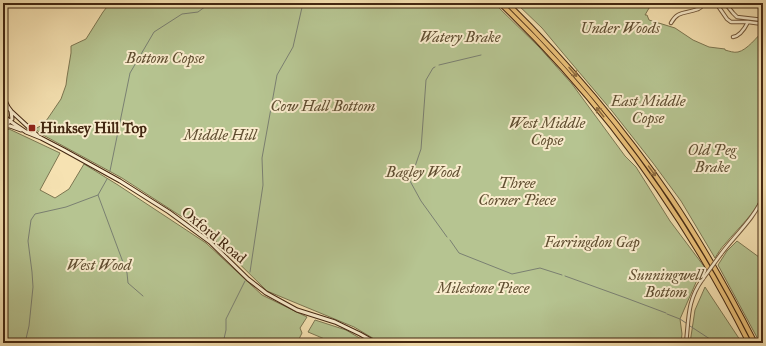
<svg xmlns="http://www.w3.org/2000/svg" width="766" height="346" font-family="'IM FELL Great Primer',serif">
<rect width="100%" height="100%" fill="#f6e2b2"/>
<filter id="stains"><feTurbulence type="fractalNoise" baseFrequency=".005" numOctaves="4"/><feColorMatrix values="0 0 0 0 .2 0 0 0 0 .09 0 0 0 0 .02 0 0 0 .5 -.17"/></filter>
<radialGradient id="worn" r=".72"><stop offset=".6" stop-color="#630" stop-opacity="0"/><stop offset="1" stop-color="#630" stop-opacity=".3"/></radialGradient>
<path fill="#b6c491" stroke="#7c7651" d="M 110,3 L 494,3 L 539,47 L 572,84 L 625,156 L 636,167 L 670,221 L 706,269 L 697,280 L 680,319 L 682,334 L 681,343 L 381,343 L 354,327 L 267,291 L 210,235 L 122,178 L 43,135 L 35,129 L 44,124 L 61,99 L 66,85 L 67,77 L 71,53 L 71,46 L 86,39 L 103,12 Z
M 516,3 L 652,3 L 645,15 L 647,15 L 649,20 L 675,28 L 693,40 L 709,47 L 725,49 L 725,50 C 729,51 734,53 738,52 C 747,50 757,37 763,31 L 763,194 C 754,215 739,227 725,244 C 721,248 718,253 715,258 L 681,201 L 653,163 L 612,111 L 562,52 L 542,28 Z
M 9,129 L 60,153 L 40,190 L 55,198 L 69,189 L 84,164 L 118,185 L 206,243 L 262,295 L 307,317 L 300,328 L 302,333 L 297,343 L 3,343 L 3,135 Z
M 737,241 L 763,260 L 763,343 L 760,343 L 718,265 L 727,251 Z
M 705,287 L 742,343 L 690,343 L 695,310 Z
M 315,320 L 346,330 L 368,343 L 328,343 L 326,342 L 327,340 L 308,332 Z"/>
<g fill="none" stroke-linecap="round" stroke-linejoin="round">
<path stroke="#7a8072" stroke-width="1" d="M 439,65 L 481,55
M 435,67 L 433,68 L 426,80 L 421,149 L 410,181 L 421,201 L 447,237
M 110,171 L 130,73 L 154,32 L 182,14 L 198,12 L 210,3
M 107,179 L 98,195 L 127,273 L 128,283 L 143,296
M 450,240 L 459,253 L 512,274 L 540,268 L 562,275
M 250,272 L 263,185 L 262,158 L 277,75 L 293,47 L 303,3
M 565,276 L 626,298 L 666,313
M 667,314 L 680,319 L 686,323
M 690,326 L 716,343
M 25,343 L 29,326 L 33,287 L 32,272 L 28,241 L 31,220 L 35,214 L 66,207 L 98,195
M 223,343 L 226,330 L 226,319 L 245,281"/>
<defs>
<path id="street" d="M 716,3 L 727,19 L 731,22 L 748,22 L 763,24
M 725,3 L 733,13 L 737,17 L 763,20
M 671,23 C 678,10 686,14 698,9 C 701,8 703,5 705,3
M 733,37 C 740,36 745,28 748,22
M 721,254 C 735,235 754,219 763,197
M 686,343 C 689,319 687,301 702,280"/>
<path id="secondary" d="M 3,96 L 8,107 L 11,111 L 38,136
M 3,113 L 7,119 L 26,132 L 41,138 L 64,150 L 120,181 L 169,212 L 210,242 L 248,279 L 266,293 L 297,310 L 335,322 L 360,334 L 376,343
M 5,126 L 10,126 L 21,130
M 3,128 L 12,119 L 11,111"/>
<path id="highway" d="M 500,3 C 603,102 685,215 749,343
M 507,3 C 568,63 623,128 671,198 C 702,244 730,294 755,343"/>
</defs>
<use href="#street" stroke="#705639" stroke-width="4.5"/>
<use href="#secondary" stroke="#432711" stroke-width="5"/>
<use href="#highway" stroke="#432711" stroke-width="6"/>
<use href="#street" stroke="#f9eccd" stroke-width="2.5"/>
<use href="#secondary" stroke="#f9eccd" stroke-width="3"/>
<use href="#highway" stroke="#ebc179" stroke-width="4"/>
<defs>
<path id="street-bridge" d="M 702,280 L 721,254"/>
</defs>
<use href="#street-bridge" stroke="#705639" stroke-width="4.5" stroke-linecap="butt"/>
<use href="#street-bridge" stroke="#f9eccd" stroke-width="2.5"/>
</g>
<defs><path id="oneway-shaft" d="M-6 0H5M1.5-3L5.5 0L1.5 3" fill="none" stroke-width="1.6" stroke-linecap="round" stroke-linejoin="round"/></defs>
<g stroke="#8f6c40">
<use href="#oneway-shaft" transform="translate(573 72) rotate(49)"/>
<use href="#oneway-shaft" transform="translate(600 112) rotate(-129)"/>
<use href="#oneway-shaft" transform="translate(652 171) rotate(54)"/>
</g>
<rect fill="#8f2418" stroke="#f9eccd" stroke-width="1.5" x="28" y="124" width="8" height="8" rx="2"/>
<g text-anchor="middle" stroke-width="4" stroke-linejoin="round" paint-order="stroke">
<g font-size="15" font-style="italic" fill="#604e31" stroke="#f9eccd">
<text x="620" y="33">Under Woods</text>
<text x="460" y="42">Watery Brake</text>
<text x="165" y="63">Bottom Copse</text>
<text x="648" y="106">East Middle<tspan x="648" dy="17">Copse</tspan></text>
<text x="323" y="111">Cow Hall Bottom</text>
<text x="547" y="128">West Middle<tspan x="547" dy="17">Copse</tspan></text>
<text x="220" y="140">Middle Hill</text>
<text x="712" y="155">Old Peg<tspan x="712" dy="17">Brake</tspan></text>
<text x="423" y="177">Bagley Wood</text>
<text x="517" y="188">Three<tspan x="517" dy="17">Corner Piece</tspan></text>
<text x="592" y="247">Farringdon Gap</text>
<text x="99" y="270">West Wood</text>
<text x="666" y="280">Sunningwell<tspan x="666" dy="17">Bottom</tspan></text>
<text x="483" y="293">Milestone Piece</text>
</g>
<g font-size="15" font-weight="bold" fill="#432711" stroke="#f9eccd" text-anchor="start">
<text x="40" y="133">Hinksey Hill Top</text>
</g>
<g font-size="15" fill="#432711" stroke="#f9eccd">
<text transform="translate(214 235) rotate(40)" y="5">Oxford Road</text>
</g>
</g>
<rect width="766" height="346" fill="none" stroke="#f6e2b2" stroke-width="16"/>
<rect x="4" y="4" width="758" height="338" fill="none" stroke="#432711" stroke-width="2"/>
<rect x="8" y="8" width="750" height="330" fill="none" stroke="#432711"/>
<rect width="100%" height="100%" filter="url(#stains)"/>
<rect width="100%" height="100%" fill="url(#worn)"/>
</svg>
